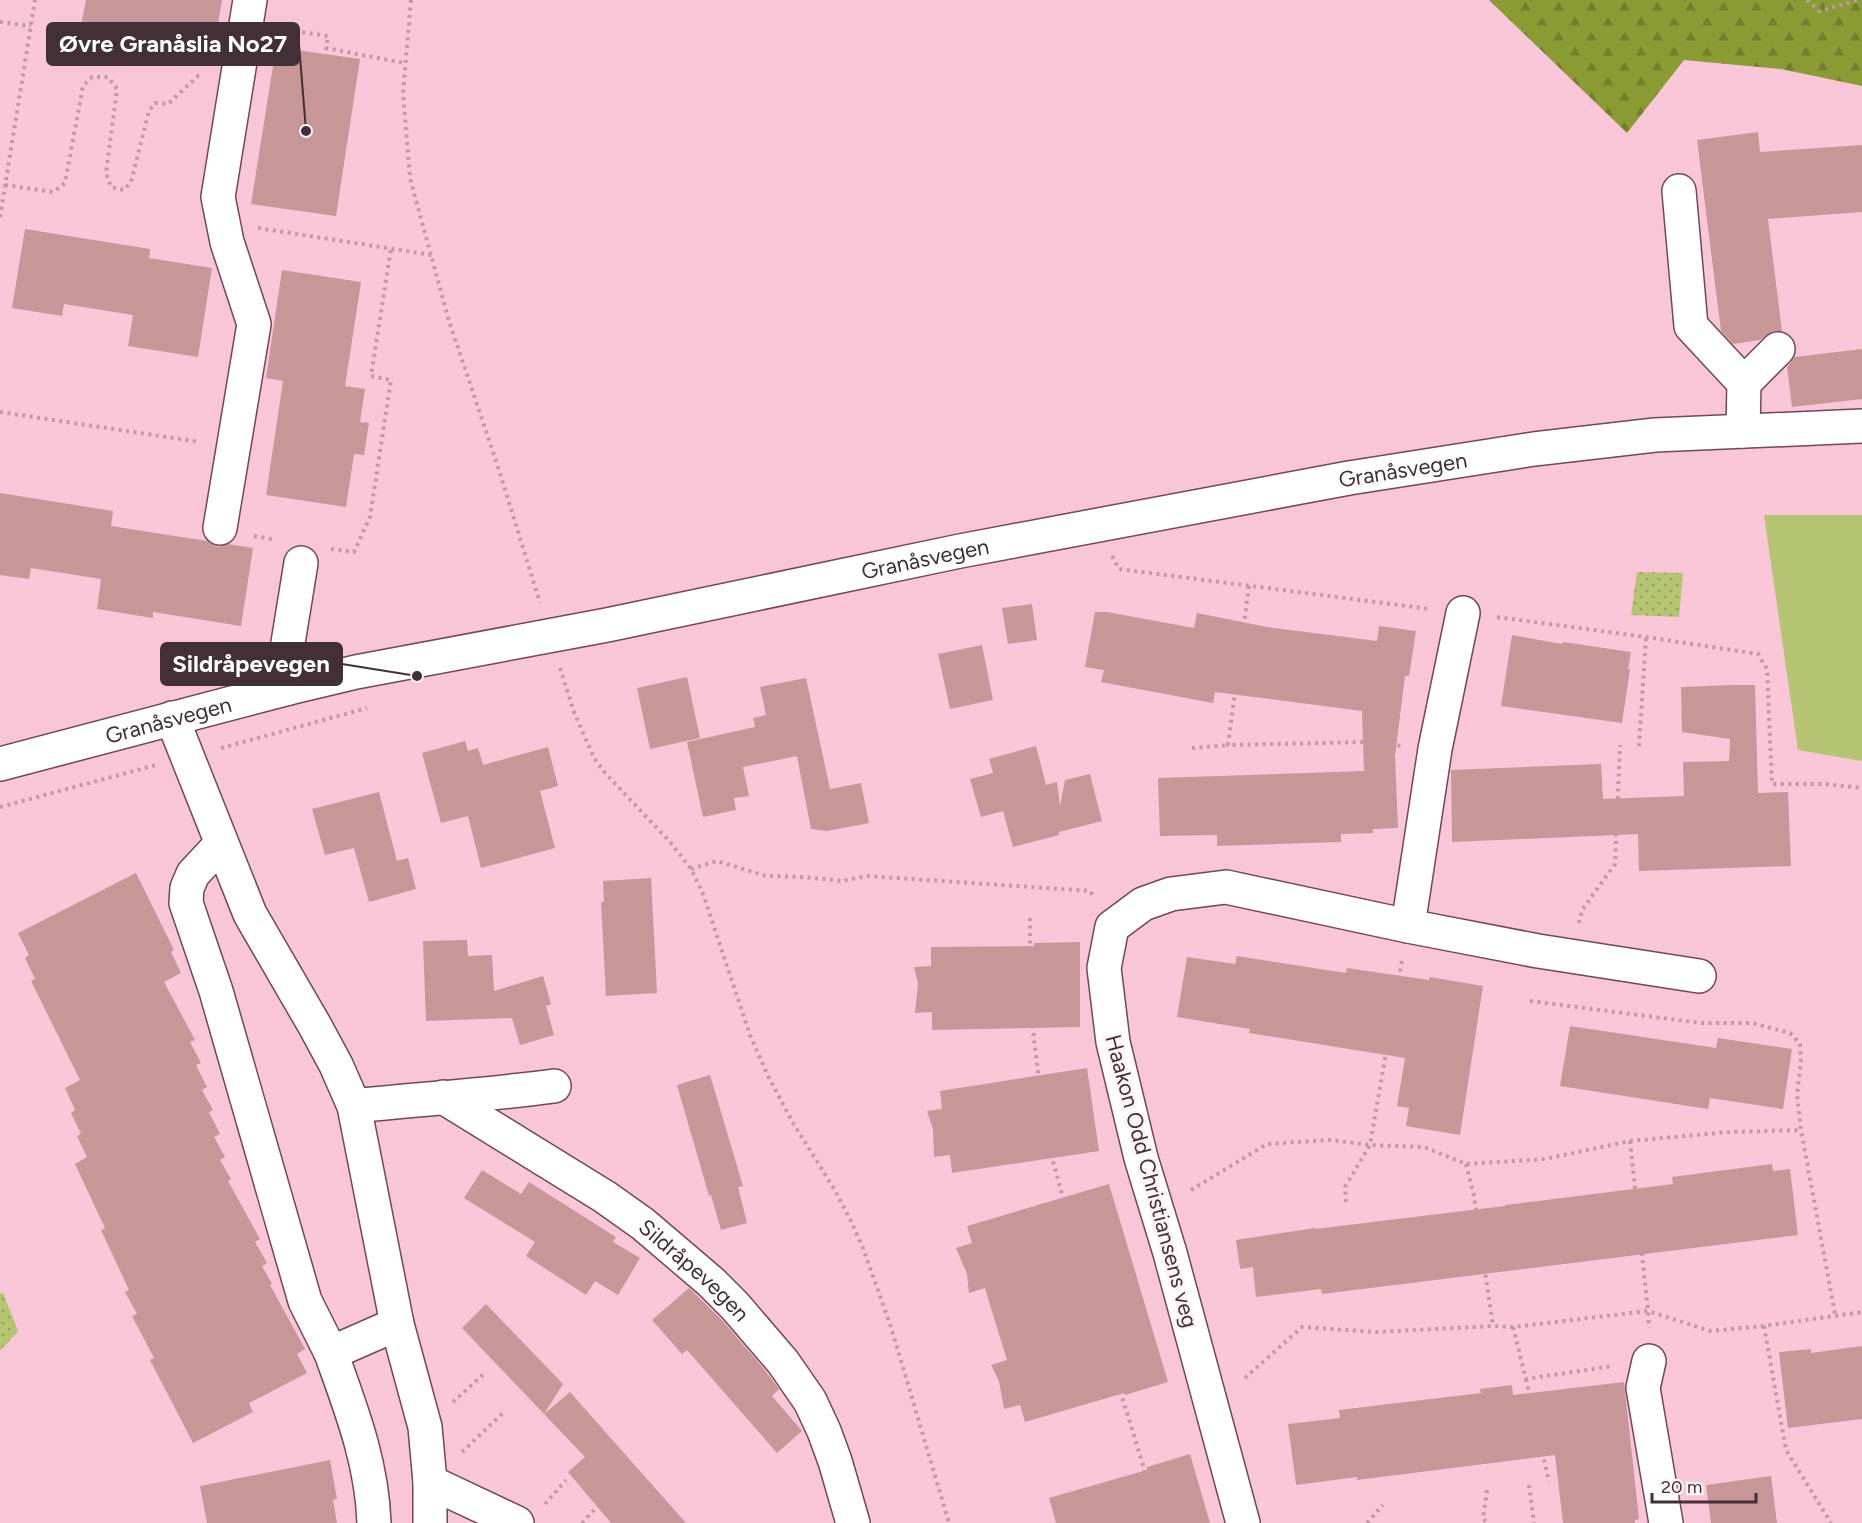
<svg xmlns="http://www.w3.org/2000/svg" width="1862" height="1523" font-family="Figtree,sans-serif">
<defs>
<pattern id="grass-dots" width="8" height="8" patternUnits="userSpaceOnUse" patternTransform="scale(1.5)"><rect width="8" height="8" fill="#b4c470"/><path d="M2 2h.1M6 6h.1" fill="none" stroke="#94a05d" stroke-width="1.8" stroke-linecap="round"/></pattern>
<pattern id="forest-firs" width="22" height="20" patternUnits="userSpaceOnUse" patternTransform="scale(1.5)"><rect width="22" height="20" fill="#8b9b34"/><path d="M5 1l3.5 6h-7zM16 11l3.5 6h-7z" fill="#737f2d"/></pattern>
</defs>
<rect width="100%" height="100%" fill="#f8c6d6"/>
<path fill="url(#grass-dots)" d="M 1637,572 L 1683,573 L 1679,617 L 1631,615 Z
M 3,1293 L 18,1331 L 0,1351 L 0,1294 Z"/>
<path fill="url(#forest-firs)" d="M 1489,0 L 1862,0 L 1862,86 L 1781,69 L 1684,60 L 1627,133 Z"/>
<path fill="#b4c470" d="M 1764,515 L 1862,515 L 1862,761 L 1798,750 Z"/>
<path fill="#c79697" d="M 86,0 L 222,0 L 214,47 L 81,25 Z
M 276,47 L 360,59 L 336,216 L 251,204 Z
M 1758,132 L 1760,152 L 1862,145 L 1862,212 L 1768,219 L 1782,331 L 1773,331 L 1760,340 L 1733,344 L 1721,331 L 1697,140 Z
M 25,229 L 150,249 L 149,258 L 212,268 L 198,357 L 128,346 L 133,315 L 64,304 L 62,316 L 12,308 Z
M 282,270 L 361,282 L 345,386 L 365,389 L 360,422 L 369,423 L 364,455 L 354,454 L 346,507 L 266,495 L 283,381 L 266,378 Z
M 1862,349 L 1862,399 L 1792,407 L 1787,367 L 1795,357 Z
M 0,493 L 113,511 L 111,526 L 207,541 L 218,547 L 228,544 L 253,548 L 241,626 L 153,612 L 153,618 L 97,609 L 101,579 L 31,568 L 29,579 L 0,575 Z
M 1032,604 L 1037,640 L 1008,644 L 1002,608 Z
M 1095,612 L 1107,612 L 1194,628 L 1197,613 L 1267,627 L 1377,641 L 1379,626 L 1416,631 L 1409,676 L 1405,676 L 1395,756 L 1398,828 L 1373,829 L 1373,833 L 1341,834 L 1341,842 L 1217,846 L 1217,835 L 1160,836 L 1158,778 L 1364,771 L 1362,711 L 1215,692 L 1213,703 L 1101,682 L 1104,670 L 1085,667 Z
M 1512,635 L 1562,644 L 1563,642 L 1631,652 L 1628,669 L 1630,669 L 1622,723 L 1501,706 Z
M 982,645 L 993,700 L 950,709 L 938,654 Z
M 687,677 L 700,738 L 650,749 L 637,688 Z
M 806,678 L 830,789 L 861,783 L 869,823 L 827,831 L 811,829 L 797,756 L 743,767 L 749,796 L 734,798 L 736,810 L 703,817 L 687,742 L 755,727 L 753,718 L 766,715 L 760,687 Z
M 1733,685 L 1755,685 L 1758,793 L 1788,792 L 1791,866 L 1639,871 L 1638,834 L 1452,842 L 1451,770 L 1601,764 L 1603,799 L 1684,796 L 1683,762 L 1729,761 L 1730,739 L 1682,732 L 1681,687 Z
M 465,741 L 468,751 L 478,748 L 483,765 L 548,747 L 558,786 L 540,791 L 555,848 L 481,868 L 468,816 L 441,823 L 422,753 Z
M 1036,746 L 1046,785 L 1057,782 L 1060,806 L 1065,780 L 1090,774 L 1102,821 L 1059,832 L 1059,835 L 1013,847 L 1003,811 L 981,817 L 970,779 L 993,773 L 989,759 Z
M 379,792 L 397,861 L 408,858 L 416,889 L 369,902 L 354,848 L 325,855 L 312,809 Z
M 136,873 L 174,950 L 171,952 L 181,973 L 164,982 L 195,1040 L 190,1042 L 201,1063 L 196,1065 L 207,1087 L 202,1090 L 213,1110 L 209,1112 L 220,1134 L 214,1137 L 225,1157 L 220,1160 L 231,1179 L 228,1181 L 260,1239 L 255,1242 L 267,1263 L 262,1266 L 272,1284 L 270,1285 L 305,1349 L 297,1354 L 307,1373 L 249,1403 L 253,1412 L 193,1443 L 150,1360 L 154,1358 L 132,1316 L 137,1314 L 125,1292 L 129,1290 L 101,1230 L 105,1228 L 75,1164 L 87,1157 L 77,1136 L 81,1134 L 71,1113 L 75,1110 L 65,1088 L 80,1080 L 31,981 L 35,979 L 25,958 L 29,955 L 18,933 Z
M 651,878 L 657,993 L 606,996 L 601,902 L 604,902 L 603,881 Z
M 467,940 L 468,956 L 492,955 L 494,991 L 543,976 L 551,1004 L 546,1006 L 554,1035 L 520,1045 L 512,1018 L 426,1021 L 423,941 Z
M 1080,942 L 1080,1027 L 932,1030 L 932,1012 L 915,1013 L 918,984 L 914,967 L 931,966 L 931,947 L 1034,946 L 1034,943 Z
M 1237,956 L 1346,973 L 1347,968 L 1429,980 L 1430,977 L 1483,986 L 1460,1135 L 1406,1126 L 1409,1108 L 1397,1106 L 1405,1058 L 1249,1033 L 1250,1029 L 1177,1017 L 1187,957 L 1235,964 Z
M 1570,1026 L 1716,1048 L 1718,1038 L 1792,1049 L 1783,1109 L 1710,1098 L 1708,1109 L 1560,1086 Z
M 1087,1068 L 1099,1151 L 952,1173 L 950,1155 L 934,1157 L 933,1129 L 927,1111 L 942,1109 L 940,1091 Z
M 710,1075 L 743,1186 L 738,1187 L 747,1223 L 721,1230 L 711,1195 L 709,1196 L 677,1085 Z
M 1772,1164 L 1773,1171 L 1790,1169 L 1798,1235 L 1322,1294 L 1321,1289 L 1256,1297 L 1253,1267 L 1240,1269 L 1236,1240 L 1315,1228 L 1315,1229 L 1505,1206 L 1505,1205 L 1673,1184 L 1672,1177 Z
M 482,1170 L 521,1194 L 529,1182 L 616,1237 L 613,1242 L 640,1258 L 618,1295 L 595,1281 L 586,1295 L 526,1256 L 535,1242 L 464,1198 Z
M 1109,1184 L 1168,1382 L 1125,1395 L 1124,1393 L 1025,1422 L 1020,1405 L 1004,1409 L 999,1381 L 991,1365 L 1007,1360 L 990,1305 L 985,1288 L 969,1293 L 967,1274 L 956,1248 L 972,1243 L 967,1226 Z
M 689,1288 L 721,1319 L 764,1369 L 779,1389 L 772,1396 L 802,1431 L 777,1453 L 687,1350 L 682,1354 L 652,1320 Z
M 486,1304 L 563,1384 L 544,1414 L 462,1328 Z
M 1862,1346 L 1862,1419 L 1788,1428 L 1779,1352 L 1811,1349 L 1811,1353 Z
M 1624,1382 L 1639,1519 L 1635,1520 L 1635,1523 L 1563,1523 L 1555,1455 L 1357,1480 L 1357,1477 L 1296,1485 L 1288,1424 L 1340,1418 L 1339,1410 L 1481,1393 L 1480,1389 L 1512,1385 L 1513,1395 Z
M 570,1392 L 639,1470 L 686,1523 L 611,1523 L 568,1472 L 585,1457 L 544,1414 Z
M 1190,1454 L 1210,1523 L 1056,1523 L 1049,1498 L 1147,1470 L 1147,1467 Z
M 330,1460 L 337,1499 L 333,1500 L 337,1523 L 207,1523 L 200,1486 Z
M 1771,1476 L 1777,1523 L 1711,1523 L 1706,1485 Z"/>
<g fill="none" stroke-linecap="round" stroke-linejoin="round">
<defs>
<g id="minor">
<path d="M 1679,191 L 1691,326 L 1744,383 L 1743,431"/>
<path d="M 1744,383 L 1778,349"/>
<path d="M 220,528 L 254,324 L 227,242 L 218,197 L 250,0"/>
<path d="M 289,688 L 286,655 L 301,563"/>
<path d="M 172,718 L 250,914 L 315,1026 L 336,1065 L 354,1106 L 397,1324 L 425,1427 L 430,1482 L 430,1523"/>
<path id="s1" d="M 0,764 L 289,688 L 356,672 L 607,625 L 960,551 L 1349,478 L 1534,449 L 1655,435 L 1862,426"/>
<path d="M 221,844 L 193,874 L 187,888 L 186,903 L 216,991 L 305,1301 L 331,1353"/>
<path d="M 1408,926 L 1435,749 L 1463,613"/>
<path id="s2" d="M 443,1097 L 605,1197 L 643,1224 L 711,1282 L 735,1306 L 783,1362 L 810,1401 L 824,1431 L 835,1461 L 853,1523"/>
<path d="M 354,1106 C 421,1099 488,1095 554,1086"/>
<path d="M 1649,1361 L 1643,1388 L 1666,1523"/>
<path d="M 430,1482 L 517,1523"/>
<path d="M 374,1523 C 372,1462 351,1409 331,1353 L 397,1324"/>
<path d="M 1243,1523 L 1170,1253 L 1141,1158 L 1113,1042 L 1104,968 L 1112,927 L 1143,904 L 1171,894 L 1226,887 L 1408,926 L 1538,951 L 1699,976"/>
</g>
</defs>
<use href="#minor" stroke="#714856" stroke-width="36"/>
<path stroke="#c199a6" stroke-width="4" stroke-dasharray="3 4.5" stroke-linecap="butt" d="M 411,0 L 403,93 L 410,178 L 449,321 L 499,470 L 540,603
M 1807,0 L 1819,11 L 1859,0
M 0,22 L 31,26
M 280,29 L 328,36 L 326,48 L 404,63
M 5,185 L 53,192 L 65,183 L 83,86 L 92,77 L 108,77 L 117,89 L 106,173 L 111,187 L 124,190 L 131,182 L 149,111 L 155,103 L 168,104 L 198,76 L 202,77
M 0,217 L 35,0
M 258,228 L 432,255
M 0,412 L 200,442
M 254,536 L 276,540
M 331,549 L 354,552 L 370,517 L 391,380 L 371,376 L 391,249
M 1112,556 L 1119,569 L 1430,609
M 1249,586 L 1228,745 L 1368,742 L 1403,746
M 1497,617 L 1646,637 L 1758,654 L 1767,669 L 1772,784 L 1825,784 L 1862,788
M 560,668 L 574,712 L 594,758 L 605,773 L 671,843 L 691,869 L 703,894 L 750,1035 L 768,1076 L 793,1123 L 833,1187 L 850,1219 L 863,1248 L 891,1327 L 949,1523
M 1639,746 L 1646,637
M 221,748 L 367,708
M 1192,748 L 1228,745
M 0,807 L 156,765
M 691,869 L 717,861 L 766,876 L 803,877 L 842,881 L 867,876 L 1090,891 L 1095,898
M 1030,918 L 1030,957
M 1579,923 L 1582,910 L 1615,864 L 1620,745
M 1530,1001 L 1701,1023 L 1752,1023 L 1790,1033 L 1800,1044 L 1801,1061 L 1797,1095 L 1801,1130 L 1835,1314
M 1032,1018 L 1033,1031 L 1040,1087
M 1630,1141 L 1648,1311 L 1649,1328
M 1049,1147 L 1066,1209
M 1466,1164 L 1474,1196 L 1493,1326
M 1191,1190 L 1267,1144 L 1330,1140 L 1370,1145 L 1424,1147 L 1466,1164 L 1545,1159 L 1630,1141 L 1729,1132 L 1801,1130
M 1346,1202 L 1345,1187 L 1370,1145 L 1402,960
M 1082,1267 L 1100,1327
M 1764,1326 L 1786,1450 L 1831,1523
M 1513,1327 L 1526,1379 L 1613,1366
M 1245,1378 L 1302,1327 L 1376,1332 L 1493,1326 L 1513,1327 L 1648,1311 L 1710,1331 L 1764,1326 L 1862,1312
M 1526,1379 L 1549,1482
M 1118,1384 L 1148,1481
M 453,1402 L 486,1372
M 462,1452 L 505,1411
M 1529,1485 L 1534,1523
M 1487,1490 L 1483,1519 L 1488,1523
M 545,1504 L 566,1480
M 582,1523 L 594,1510
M 1367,1523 L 1383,1505"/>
<use href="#minor" stroke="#fff" stroke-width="33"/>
</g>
<g text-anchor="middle" stroke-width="6" stroke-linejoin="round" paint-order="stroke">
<g font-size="22" fill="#433036" stroke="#fef4f7">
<text dy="8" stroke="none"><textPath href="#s1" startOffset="1434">Granåsvegen</textPath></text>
<text dy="8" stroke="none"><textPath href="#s1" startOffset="948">Granåsvegen</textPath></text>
<text dy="8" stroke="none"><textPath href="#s1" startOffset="174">Granåsvegen</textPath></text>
<text transform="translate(1152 1181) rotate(75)" y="8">Haakon Odd Christiansens veg</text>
<text dy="8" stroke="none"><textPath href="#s2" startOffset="306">Sildråpevegen</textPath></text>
</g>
</g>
<path fill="none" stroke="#433036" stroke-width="2" d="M306 131L299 44M417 676L342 664"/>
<g fill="#433036" stroke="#fef4f7" stroke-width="2">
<circle cx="306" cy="131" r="6"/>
<circle cx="417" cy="676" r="6"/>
</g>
<g fill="#433036" stroke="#433036" stroke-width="2">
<rect x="47" y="23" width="252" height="42" rx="6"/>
<rect x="161" y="643" width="181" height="42" rx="6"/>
</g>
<g font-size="24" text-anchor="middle" font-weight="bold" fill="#fff">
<text x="173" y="52">Øvre Granåslia No27</text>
<text x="251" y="672">Sildråpevegen</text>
</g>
<path d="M1652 1493v9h104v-9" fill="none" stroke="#433036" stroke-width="3"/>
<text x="1661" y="1493" font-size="18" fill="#433036" stroke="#fef4f7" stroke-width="4.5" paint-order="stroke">20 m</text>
</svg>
